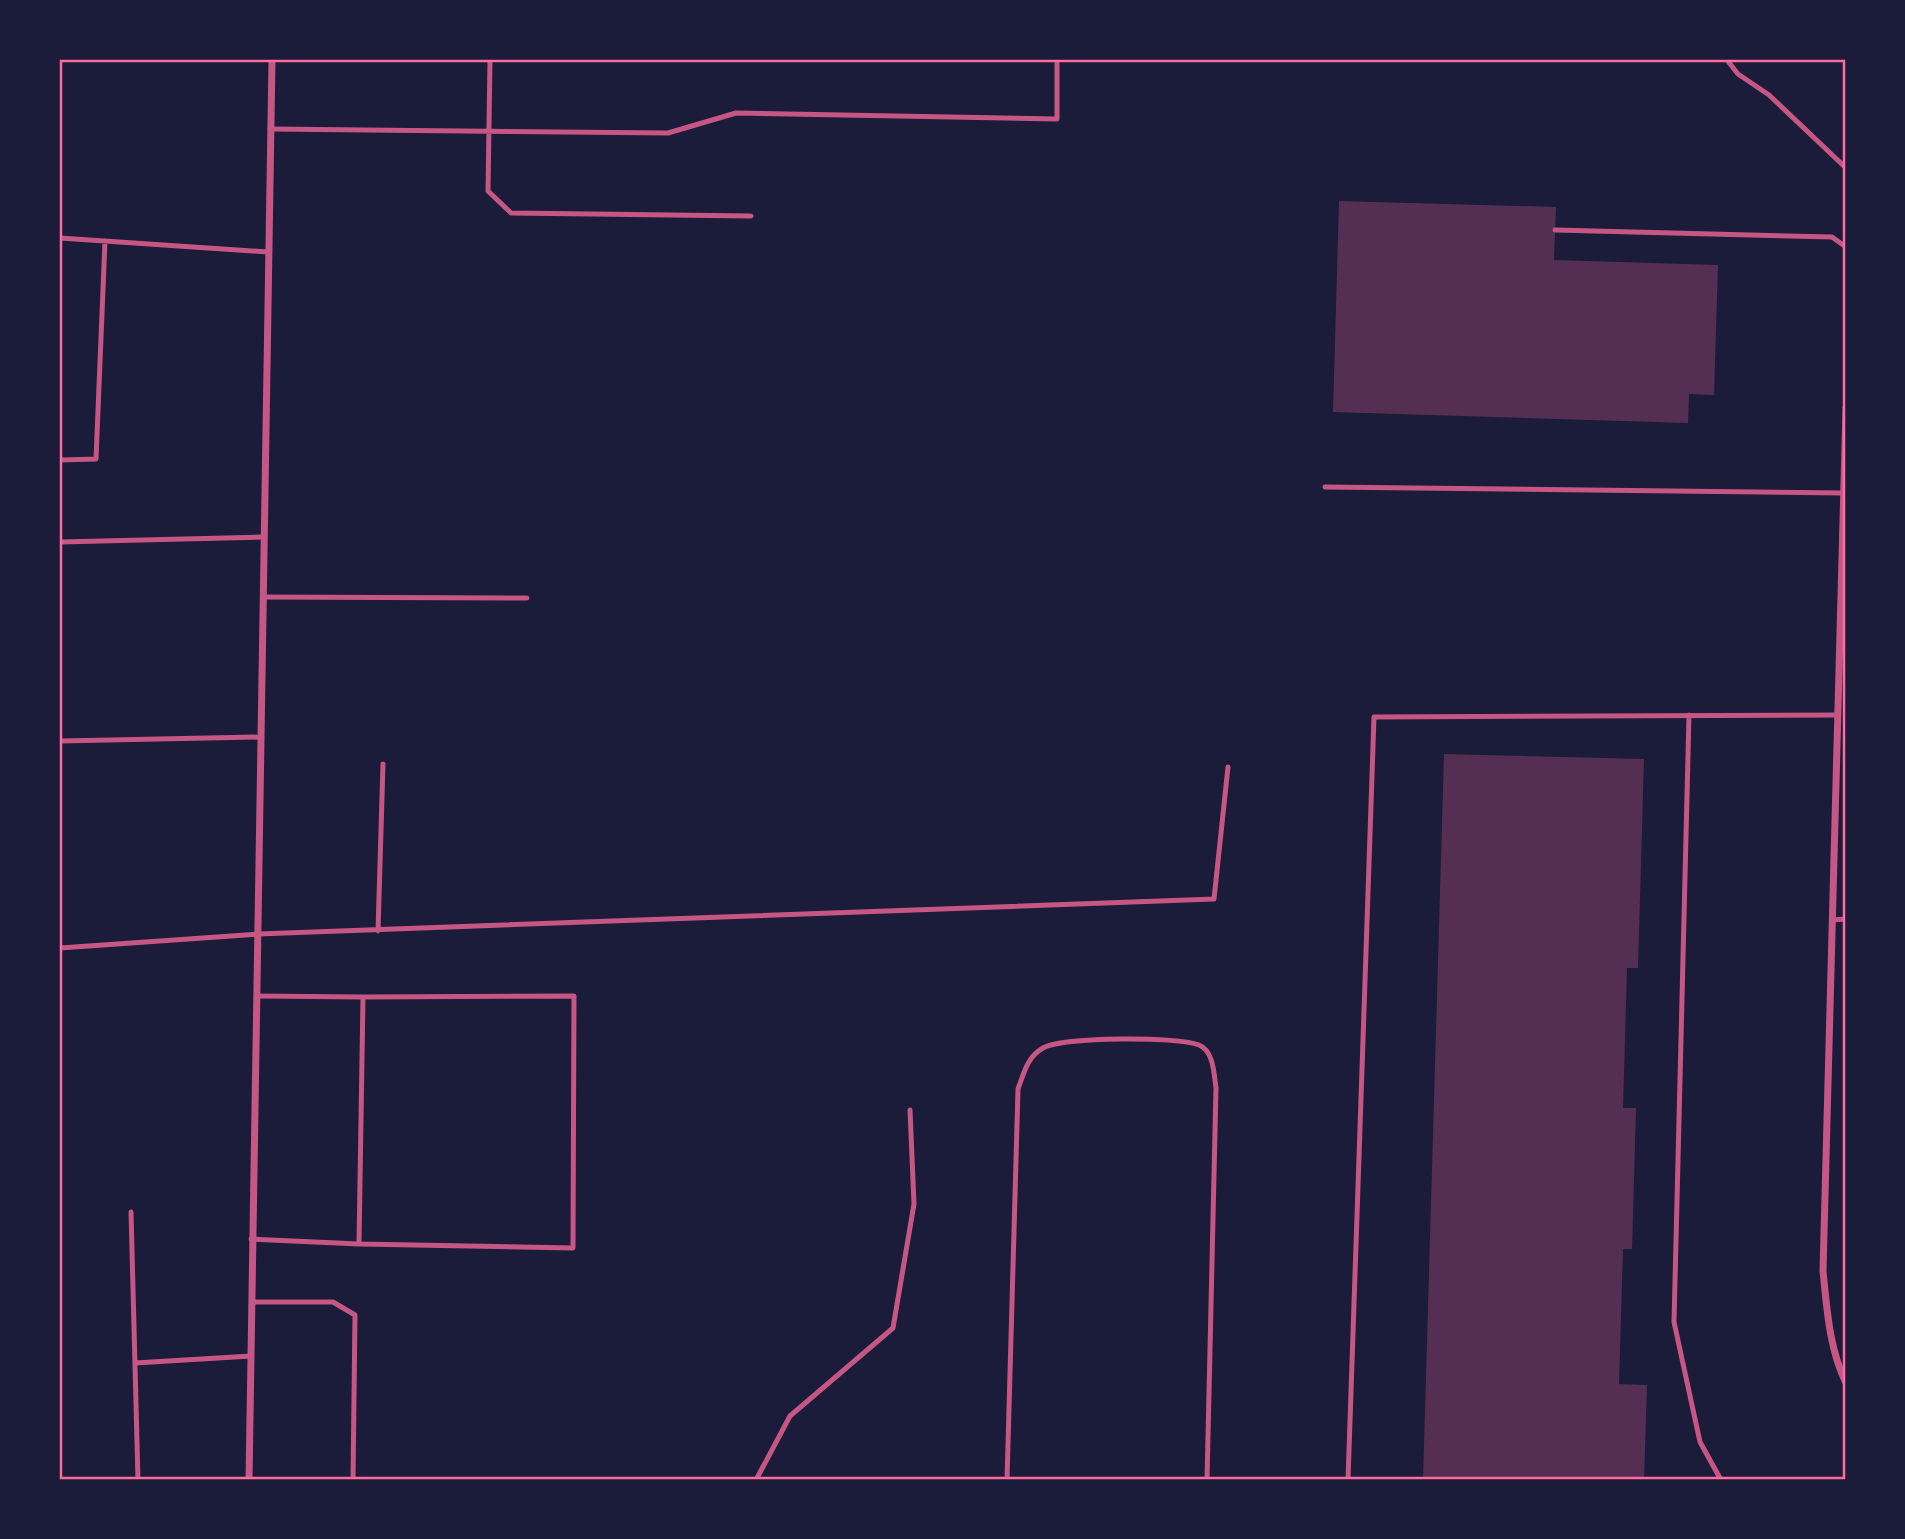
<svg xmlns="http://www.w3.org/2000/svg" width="1905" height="1539" font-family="'Work Sans',sans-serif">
<rect width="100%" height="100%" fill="#1b1b3a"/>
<path fill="#542f53" d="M 1339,201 L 1556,207 L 1554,260 L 1718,265 L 1714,395 L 1689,394 L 1688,423 L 1333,412 Z
M 1444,754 L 1644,759 L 1638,968 L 1627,968 L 1623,1108 L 1636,1108 L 1632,1249 L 1623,1249 L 1619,1384 L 1647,1385 L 1644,1480 L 1423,1480 Z"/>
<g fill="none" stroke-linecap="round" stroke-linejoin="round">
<path stroke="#c65784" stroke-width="5" d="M 490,60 L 488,191 L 511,213 L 751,216
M 1727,60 L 1738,74 L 1769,95 L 1846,168
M 270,129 L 668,133 L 736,113 L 1057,119 L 1057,60
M 1555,230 L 1832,237 L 1846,247
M 60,238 L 268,252
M 60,460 L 96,459 L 105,241
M 1325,487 L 1843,493
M 60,542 L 264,537
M 263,597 L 527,598
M 1689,715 L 1674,1322 L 1700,1442 L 1721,1480
M 60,741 L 261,737
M 1832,920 L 1846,919
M 378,931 L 383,764
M 60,948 L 258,934 L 1214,899 L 1228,767
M 131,1212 L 138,1480
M 251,1239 L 359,1244 L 363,997 L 257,996
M 359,1244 L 573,1248 L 574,996 L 363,997
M 252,1302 L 333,1302 L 355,1315 L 353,1480
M 135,1363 L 251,1356
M 756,1480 L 790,1416 L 893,1328 L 914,1204 L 910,1110
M 1007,1480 L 1018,1089 C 1024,1073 1027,1057 1043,1048 C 1063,1037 1176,1036 1199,1045 C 1214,1051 1214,1075 1216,1088 L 1207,1480
M 1348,1480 L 1374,717 L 1837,715"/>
<path stroke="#c65784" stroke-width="7" d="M 1846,408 L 1823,1271 C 1827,1309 1829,1348 1846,1383
M 249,1480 L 272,60"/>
</g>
<rect width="1905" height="1539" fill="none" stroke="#1b1b3a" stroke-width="122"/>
<rect x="61" y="61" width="1783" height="1417" fill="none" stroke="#ff6b9d" stroke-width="2.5"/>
</svg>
